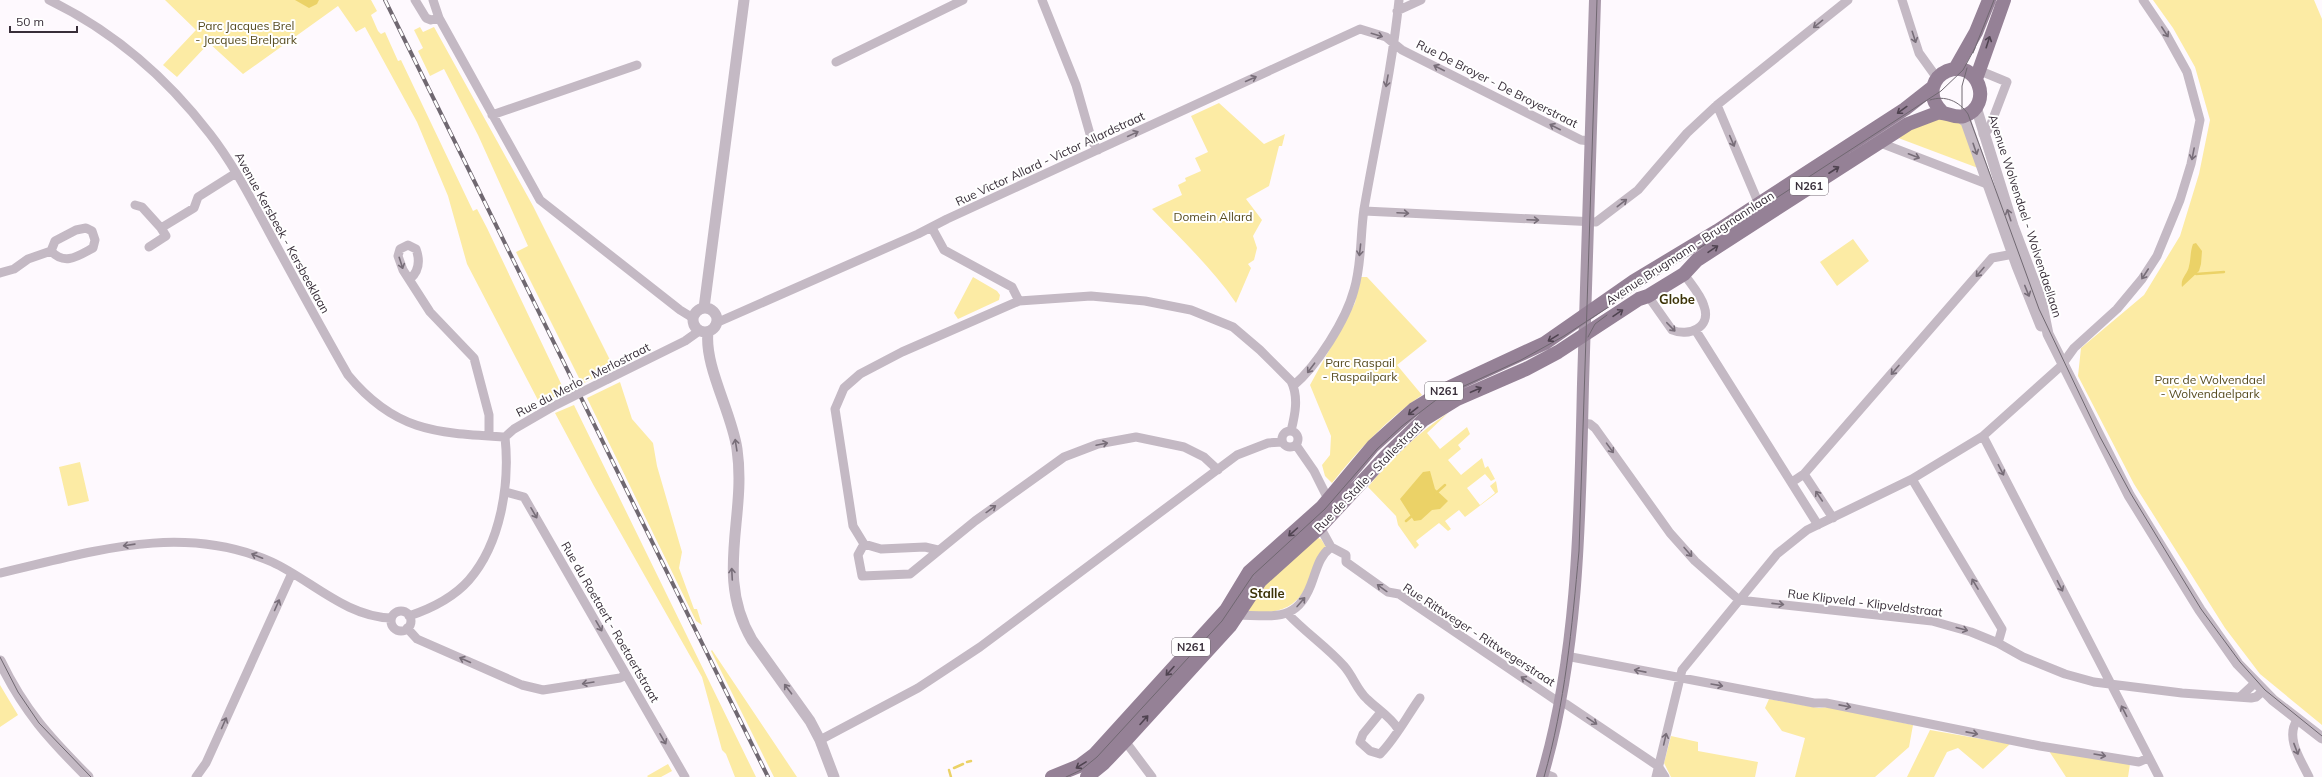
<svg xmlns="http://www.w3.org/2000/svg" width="2322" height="777" font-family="Mulish,sans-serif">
<rect width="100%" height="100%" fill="#fef9fe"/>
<path fill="#fceba4" d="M 165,0 L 371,0 L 377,11 L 371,15 L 378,31 L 381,34 L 385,32 L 398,61 L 401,60 L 473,211 L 477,209 L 487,228 L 565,392 L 540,404 L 467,264 L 448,196 L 417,122 L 365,27 L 356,32 L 338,6 L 243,74 L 209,43 L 177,77 L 163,65 L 196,30 Z
M 2153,0 L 2314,0 L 2322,19 L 2322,725 L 2260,674 L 2225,628 L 2134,484 L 2078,376 L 2081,348 L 2144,295 L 2180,236 L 2199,174 L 2210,120 L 2195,67 L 2173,28 Z
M 420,27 L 423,32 L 434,27 L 533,206 L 614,368 L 582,384 L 516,252 L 528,246 L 478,135 L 444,69 L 430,76 L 418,51 L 423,48 L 414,30 Z
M 1219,103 L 1264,144 L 1285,134 L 1282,146 L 1279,146 L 1269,186 L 1246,199 L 1262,220 L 1253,236 L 1257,248 L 1254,260 L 1248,264 L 1251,268 L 1236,303 C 1212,268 1181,239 1152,209 L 1182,195 L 1178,185 L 1186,181 L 1185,178 L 1201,171 L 1195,158 L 1208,152 L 1191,116 Z
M 1936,117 L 1959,121 L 1963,126 L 1978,168 L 1893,136 Z
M 1853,239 L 1869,261 L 1837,286 L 1820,262 Z
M 973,277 L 997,291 L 1000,295 L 999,300 L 958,319 L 954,313 Z
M 1360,277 L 1367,277 L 1427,341 L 1397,365 L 1422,395 C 1387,419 1358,450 1332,483 L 1325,476 L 1322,465 L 1330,455 L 1331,436 L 1310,385 L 1355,303 Z
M 620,382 L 632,419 L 653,443 L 657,466 L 682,552 L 679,568 L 694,609 L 697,609 L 702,625 L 696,621 L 587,398 Z
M 574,405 L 756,777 L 735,777 L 726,754 L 722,750 L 702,677 L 594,486 L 555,413 Z
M 1448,413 L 1427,433 L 1440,449 L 1467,427 L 1470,434 L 1458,445 L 1461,449 L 1448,460 L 1461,475 L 1482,458 L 1485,468 L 1488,466 L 1495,479 L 1491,481 L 1485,474 L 1467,488 L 1480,505 L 1495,493 L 1490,486 L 1496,481 L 1498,492 L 1465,517 L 1459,510 L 1445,521 L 1451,529 L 1448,531 L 1439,523 L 1416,541 L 1419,545 L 1415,549 L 1398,525 L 1396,516 L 1368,487 C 1391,459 1418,433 1448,413 Z
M 80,462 L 89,501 L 68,506 L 59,467 Z
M 1318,538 L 1321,539 L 1326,547 C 1315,558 1313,568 1308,582 C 1296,612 1275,612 1247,614 L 1262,582 Z
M 712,650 L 797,777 L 774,777 L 711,651 Z
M 0,685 L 18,715 L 0,727 Z
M 1769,699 L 1819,708 L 1829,707 L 1913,725 L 1909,747 L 1875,777 L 1795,777 L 1805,738 L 1782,731 L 1765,708 Z
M 1930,730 L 2010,744 L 1983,769 L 1958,748 L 1947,752 L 1934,777 L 1907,777 Z
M 1671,736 L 1698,742 L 1698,751 L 1758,762 L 1755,777 L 1671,777 L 1664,763 Z
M 2049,751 L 2130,764 L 2128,777 L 2066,777 Z
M 668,764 L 672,771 L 661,777 L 648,777 L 647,776 Z"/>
<path fill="#ebd267" d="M 295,0 L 319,0 L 317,4 L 309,8 Z
M 2196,243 L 2202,251 L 2201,264 L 2199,271 L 2182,287 C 2180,278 2188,274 2189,266 C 2191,259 2190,252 2193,244 Z
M 1430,471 L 1435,489 L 1448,501 L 1440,509 L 1432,510 L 1421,520 L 1414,521 L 1400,499 L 1423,472 Z"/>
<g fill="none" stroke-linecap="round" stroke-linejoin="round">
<path stroke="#ebd267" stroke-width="2.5" d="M 2196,274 L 2224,272
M 1435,494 L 1445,485
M 1406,521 L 1413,515
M 967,762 L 971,761
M 954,768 L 963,764
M 949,770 L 951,777"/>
<path stroke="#c4b9c4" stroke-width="9" d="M 49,0 C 113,31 167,78 210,134 C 234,165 251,199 269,232 C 295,280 321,328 348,375 C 395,432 437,433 505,437
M 415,0 L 426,18 L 431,20 L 439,18
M 433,0 L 439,18 L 540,200 L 680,310 L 693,318
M 1042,0 L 1076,85 L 1092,141 L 1098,150
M 1902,0 L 1919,53 L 1937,78
M 1397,11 L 1421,0
M 836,62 L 963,0
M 1978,70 L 2007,82 L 1989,129 L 1983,134
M 1717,105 L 1761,209
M 492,115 L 637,65
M 1878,142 L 1987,184
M 135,205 L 142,207 L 161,228
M 1364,211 L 1596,222 L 1638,190 L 1687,133 L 1717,105 L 1848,0
M 86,228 L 92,231 L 95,240 L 93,248 C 78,256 65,266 51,251 L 55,241 L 76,230 Z
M 932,228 L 944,250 L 1012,287 L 1019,301
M 149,247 L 166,236 L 161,228 L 194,208 L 198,197 L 236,173
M 0,273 L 14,269 L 28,259 L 51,251
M 410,279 C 419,271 420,260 416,249 L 408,245 L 400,249 L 398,256 L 403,270 L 430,312 L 474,358 L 489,415 L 489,436
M 1648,296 L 1672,330 C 1688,337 1712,328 1704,306 C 1701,295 1690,283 1684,274
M 716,323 L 918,234 L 947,219 L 1360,29 L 1386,37 L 1402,50 L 1581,140 L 1591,141
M 1696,331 L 1818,525
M 608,379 L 685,341 L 699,331
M 1293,386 C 1317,366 1346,320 1354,290 C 1362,264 1360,236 1364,209 C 1376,139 1392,70 1399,0
M 1582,423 L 1590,424 L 1595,428 L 1670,533 L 1695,561 L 1739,600 L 1932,621 L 1971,632 L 1998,643 L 2023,657 L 2065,674 L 2094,682 L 2182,693 L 2251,698 L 2256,697 L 2263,691
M1282 439a8 8 0 1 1 16 0a8 8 0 1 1-16 0Z
M 1983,436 L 2159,777
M 505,437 L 514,429 L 552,407
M 1296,445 L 1314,471 L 1328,499
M 1218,470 L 1204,457 L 1184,447 L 1136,437 L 1098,444 L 1064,457 L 975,521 L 910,574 L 862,576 L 858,555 L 864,544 L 853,526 L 835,409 L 844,388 L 860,374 L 902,352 L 1019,301 L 1091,296 L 1145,301 L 1191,310 L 1233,327 L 1260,350 L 1291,381 C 1299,397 1295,415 1291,431
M 1804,474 L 1833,518
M 1912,479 L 2002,629 L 1998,643
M 1792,482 L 1804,474 L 1992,258 L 2019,253
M 506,492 L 524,497 L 685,777
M 1320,527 L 1331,547 L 1346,555 L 1346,562 L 1388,592 L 1399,594 L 1557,701 L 1566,704 L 1658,766 L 1665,777
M 864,544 L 881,549 L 925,547 L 938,550
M 0,573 C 92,552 181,522 272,562 C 311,580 346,617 391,618
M391 621a10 10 0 1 1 20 0a10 10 0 1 1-20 0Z
M 1288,614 C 1306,633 1327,647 1344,666 C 1353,676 1357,690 1367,699 C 1377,709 1390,716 1398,729
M 1239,615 C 1277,616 1299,622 1313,579 C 1318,565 1320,556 1331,547
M 409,616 C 430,609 454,597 469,580 C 501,543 510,484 505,437
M 407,628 L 417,639 L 522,685 L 543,690 L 620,678 L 626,675
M 1566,656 L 1814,703 L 1826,703 L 2040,746 L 2139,762 L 2148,758
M 2241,696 L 2255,683
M 1381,712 L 1363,734 L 1360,742 L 1370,751 L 1380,754 C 1396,738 1407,716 1420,698
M 2297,720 C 2285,738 2301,760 2309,777
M 820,740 L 918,688 L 980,647 L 1237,455 L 1268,443 L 1282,442
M 1125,741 L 1152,777
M 1543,773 L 1553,777
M 196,777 L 206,763 L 292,573
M 1656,777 L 1682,670 L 1777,554 L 1807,530 L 1912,479 L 1983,436 L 2061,366 L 2074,348 L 2117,309 L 2142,279 L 2157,256 L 2180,200 L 2191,164 L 2200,120 L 2187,72 L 2166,34 L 2143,0"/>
<path stroke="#c4b9c4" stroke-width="11" d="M 1976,107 L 2013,226 L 2041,300 L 2048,334 L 2129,495 L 2200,610 L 2238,664 L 2273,700 L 2322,738
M 1960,117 L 1966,122 L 2017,266 L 2041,326
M 704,308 L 744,0
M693 320a12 12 0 1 1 24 0a12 12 0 1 1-24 0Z
M 708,332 C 704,366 732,413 737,449 C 747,518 714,575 752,640 L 810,721 L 820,740 L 834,777
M 0,661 C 24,711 50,739 88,777"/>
<path stroke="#a999aa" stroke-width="12" d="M 1542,777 C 1579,653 1580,513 1583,384 C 1587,256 1591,128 1595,0"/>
<path stroke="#958196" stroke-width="14" d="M 1955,69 L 1976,32 L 1989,0
M 1976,79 L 2004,0
M 1052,777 L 1079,766 L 1095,754 L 1226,610 L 1249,572 L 1322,507 L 1373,446 L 1414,409 L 1450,387 L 1545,343 L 1634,281 L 1717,231 L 1905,109 L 1933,87
M 1087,777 L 1104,763 L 1125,741 L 1230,626 L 1260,581 L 1320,527 L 1386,456 L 1423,420 L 1457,399 L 1526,369 L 1558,352 L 1639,299 L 1648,296 L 1684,274 L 1697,260 L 1908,124 L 1937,113 C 1946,111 1954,119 1964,116 C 1995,105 1977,58 1947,71 C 1940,74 1935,80 1933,87 C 1931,97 1935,105 1942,112"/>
<path stroke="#706871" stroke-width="1" d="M 1973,53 L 1994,0
M 1930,100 C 1945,95 1959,101 1968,114 L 2039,309 L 2100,437 L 2131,494 L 2201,609 L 2240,662 L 2265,690 L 2322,736
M 1962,109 L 1962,86 L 1967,68
M 1588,337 L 1595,324 L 1607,315
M 0,657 L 18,692 L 39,723 L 91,777
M 1066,777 L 1081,770 L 1097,757 L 1222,621 L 1253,575 L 1325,509 L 1377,449 L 1402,426 L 1440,397 L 1521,360 L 1564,336 L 1941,91 L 1963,70 L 1975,48
M 1544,777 C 1565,704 1572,627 1579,551 L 1597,0"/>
<defs>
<path id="rail" d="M 385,0 L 768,777"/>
</defs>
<use href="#rail" stroke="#706871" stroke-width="4"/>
<use href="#rail" stroke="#fff" stroke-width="2.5" stroke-dasharray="8" stroke-linecap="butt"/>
<path stroke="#c4b9c4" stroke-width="9" d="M 552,407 L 608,379"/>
</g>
<defs><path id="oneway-shaft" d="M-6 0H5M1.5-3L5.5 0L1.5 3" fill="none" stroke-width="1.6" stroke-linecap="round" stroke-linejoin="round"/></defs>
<g stroke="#776d78">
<use href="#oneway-shaft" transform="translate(1818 24) rotate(141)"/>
<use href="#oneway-shaft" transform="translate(2165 32) rotate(57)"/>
<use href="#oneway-shaft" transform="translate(1377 35) rotate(17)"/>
<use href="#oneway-shaft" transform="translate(1914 37) rotate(72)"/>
<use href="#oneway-shaft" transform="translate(1439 68) rotate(-153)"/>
<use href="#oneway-shaft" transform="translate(1251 79) rotate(-24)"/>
<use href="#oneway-shaft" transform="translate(1387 81) rotate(100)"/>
<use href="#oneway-shaft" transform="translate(1555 127) rotate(-153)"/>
<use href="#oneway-shaft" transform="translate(1133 134) rotate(-25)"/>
<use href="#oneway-shaft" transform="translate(1732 141) rotate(67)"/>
<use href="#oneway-shaft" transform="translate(1975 149) rotate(71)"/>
<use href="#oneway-shaft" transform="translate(2193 154) rotate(101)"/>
<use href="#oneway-shaft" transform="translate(1914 156) rotate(21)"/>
<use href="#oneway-shaft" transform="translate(1622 203) rotate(-38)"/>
<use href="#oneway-shaft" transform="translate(1403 213) rotate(3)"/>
<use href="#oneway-shaft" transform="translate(2009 215) rotate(-108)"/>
<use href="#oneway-shaft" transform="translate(1533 220) rotate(2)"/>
<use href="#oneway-shaft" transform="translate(1360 250) rotate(96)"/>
<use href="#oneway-shaft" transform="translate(401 263) rotate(72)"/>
<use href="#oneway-shaft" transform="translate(1980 272) rotate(131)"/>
<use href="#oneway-shaft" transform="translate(2145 274) rotate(123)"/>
<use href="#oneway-shaft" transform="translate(2027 291) rotate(68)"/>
<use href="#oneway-shaft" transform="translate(1671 327) rotate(46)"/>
<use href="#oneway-shaft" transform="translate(1311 368) rotate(127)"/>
<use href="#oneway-shaft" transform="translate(1895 370) rotate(131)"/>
<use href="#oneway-shaft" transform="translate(1102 444) rotate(-12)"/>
<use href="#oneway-shaft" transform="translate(736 445) rotate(-99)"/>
<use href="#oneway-shaft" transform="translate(1610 448) rotate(54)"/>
<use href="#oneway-shaft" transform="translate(2001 470) rotate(63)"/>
<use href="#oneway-shaft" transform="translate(1819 496) rotate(-124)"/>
<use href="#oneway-shaft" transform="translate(991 509) rotate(-36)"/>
<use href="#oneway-shaft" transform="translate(534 513) rotate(60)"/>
<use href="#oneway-shaft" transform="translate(129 545) rotate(172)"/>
<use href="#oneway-shaft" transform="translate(1688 552) rotate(49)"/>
<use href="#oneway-shaft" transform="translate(257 556) rotate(-158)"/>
<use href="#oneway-shaft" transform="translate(732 574) rotate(-93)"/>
<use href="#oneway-shaft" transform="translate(1975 584) rotate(-121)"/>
<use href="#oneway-shaft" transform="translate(2060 586) rotate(63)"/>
<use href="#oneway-shaft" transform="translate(1382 588) rotate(-144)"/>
<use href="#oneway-shaft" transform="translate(1301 602) rotate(-49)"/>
<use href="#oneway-shaft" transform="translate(1778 604) rotate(6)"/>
<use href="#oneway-shaft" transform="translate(277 605) rotate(-66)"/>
<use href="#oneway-shaft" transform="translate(599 626) rotate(60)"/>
<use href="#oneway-shaft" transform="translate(1962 629) rotate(15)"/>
<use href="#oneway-shaft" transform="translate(465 660) rotate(-156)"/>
<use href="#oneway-shaft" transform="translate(1640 671) rotate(-169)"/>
<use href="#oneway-shaft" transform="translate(1526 680) rotate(-147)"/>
<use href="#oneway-shaft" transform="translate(588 683) rotate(171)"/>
<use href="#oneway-shaft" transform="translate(1717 685) rotate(10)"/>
<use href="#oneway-shaft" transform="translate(788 689) rotate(-127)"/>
<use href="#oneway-shaft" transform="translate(1845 706) rotate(11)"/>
<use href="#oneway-shaft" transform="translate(2124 711) rotate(-117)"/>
<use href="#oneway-shaft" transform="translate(1592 721) rotate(34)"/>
<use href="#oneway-shaft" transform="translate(224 723) rotate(-66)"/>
<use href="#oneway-shaft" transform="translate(1972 733) rotate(11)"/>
<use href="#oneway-shaft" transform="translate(663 739) rotate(60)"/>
<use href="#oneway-shaft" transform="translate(1665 739) rotate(-77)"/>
<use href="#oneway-shaft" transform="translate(2296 749) rotate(69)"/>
<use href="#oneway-shaft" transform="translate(2100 755) rotate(10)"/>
</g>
<g stroke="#4f4350">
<use href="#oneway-shaft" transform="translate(1988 42) rotate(-72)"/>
<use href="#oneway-shaft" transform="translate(1902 110) rotate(144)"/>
<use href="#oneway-shaft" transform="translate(1834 170) rotate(-33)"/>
<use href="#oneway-shaft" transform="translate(1713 249) rotate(-34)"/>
<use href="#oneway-shaft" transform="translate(1618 313) rotate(-34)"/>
<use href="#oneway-shaft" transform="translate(1553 338) rotate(148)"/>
<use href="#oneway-shaft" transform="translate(1476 390) rotate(-23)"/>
<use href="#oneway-shaft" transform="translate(1413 411) rotate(142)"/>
<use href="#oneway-shaft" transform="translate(1293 532) rotate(138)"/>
<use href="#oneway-shaft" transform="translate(1170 671) rotate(132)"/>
<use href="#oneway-shaft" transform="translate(1144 720) rotate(-48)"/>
<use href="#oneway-shaft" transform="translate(1081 765) rotate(148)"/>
</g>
<g text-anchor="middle" stroke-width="4" stroke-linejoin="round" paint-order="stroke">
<g fill="#fff" stroke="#746d74" stroke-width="1">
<rect x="1790" y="177" width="38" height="18" rx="3"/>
<rect x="1425" y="382" width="38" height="18" rx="3"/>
<rect x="1172" y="638" width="38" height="18" rx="3"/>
</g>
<g font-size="11" font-weight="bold" fill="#382e39">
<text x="1809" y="190">N261</text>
<text x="1444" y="395">N261</text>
<text x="1191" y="651">N261</text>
</g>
<g font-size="12" fill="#564b1f" stroke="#fff">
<text x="246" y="30">Parc Jacques Brel<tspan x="246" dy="14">- Jacques Brelpark</tspan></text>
<text x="1213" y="221">Domein Allard</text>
<text x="1360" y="367">Parc Raspail<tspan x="1360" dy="14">- Raspailpark</tspan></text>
<text x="2210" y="384">Parc de Wolvendael<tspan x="2210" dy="14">- Wolvendaelpark</tspan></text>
</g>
<g font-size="12" fill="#382e39" stroke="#fff">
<text transform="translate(1497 84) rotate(27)" y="4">Rue De Broyer - De Broyerstraat</text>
<text transform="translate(1050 159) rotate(-25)" y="4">Rue Victor Allard - Victor Allardstraat</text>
<text transform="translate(2025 216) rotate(72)" y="4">Avenue Wolvendael - Wolvendaellaan</text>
<text transform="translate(282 233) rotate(61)" y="4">Avenue Kersbeek - Kersbeeklaan</text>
<text transform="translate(1690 248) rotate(-33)" y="4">Avenue Brugmann - Brugmannlaan</text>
<text transform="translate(583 380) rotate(-27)" y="4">Rue du Merlo - Merlostraat</text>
<text transform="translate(1368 477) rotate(-46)" y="4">Rue de Stalle - Stallestraat</text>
<text transform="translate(1865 603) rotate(7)" y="4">Rue Klipveld - Klipveldstraat</text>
<text transform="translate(610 622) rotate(60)" y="4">Rue du Roetaert - Roetaertstraat</text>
<text transform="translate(1479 635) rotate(33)" y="4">Rue Rittweger - Rittwegerstraat</text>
</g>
<g font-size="13" font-weight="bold" fill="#3c3207" stroke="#fff">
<text x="1677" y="304">Globe</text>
<text x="1267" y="598">Stalle</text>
</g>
</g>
<path d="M10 26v6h67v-6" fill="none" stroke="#382e39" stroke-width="2"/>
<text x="16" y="26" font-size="12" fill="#382e39" stroke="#ffffff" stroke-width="3" paint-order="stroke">50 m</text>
</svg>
